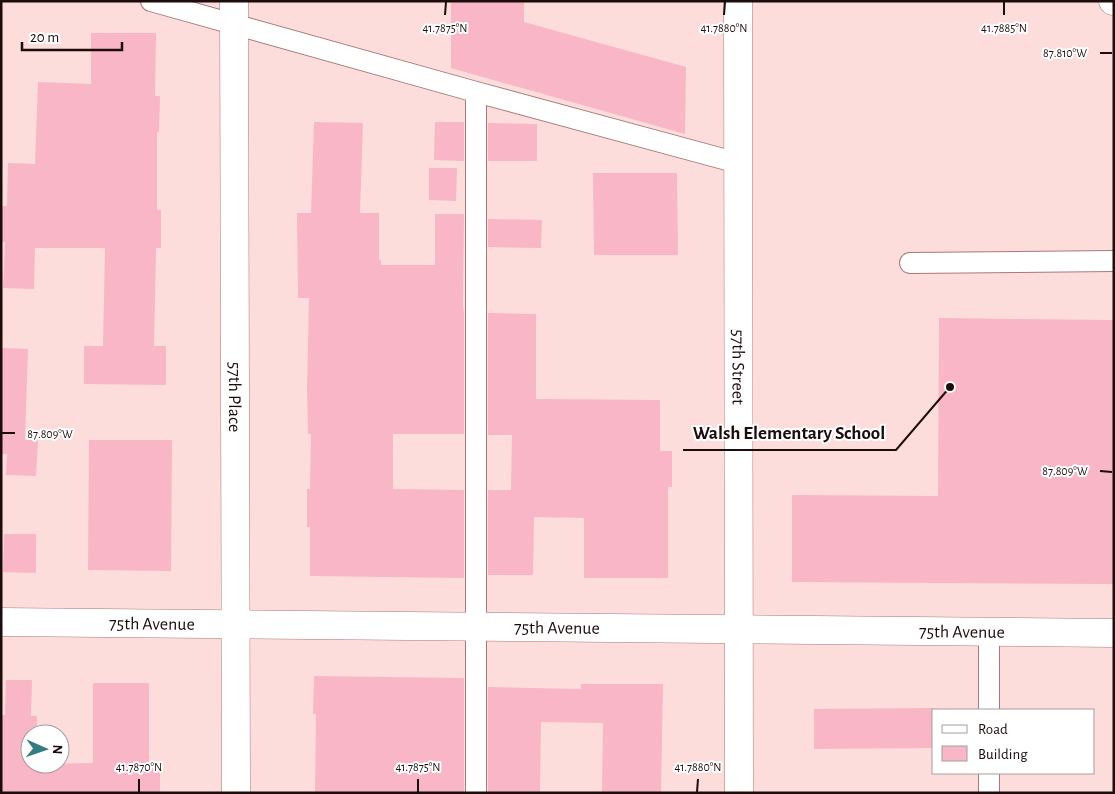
<svg xmlns="http://www.w3.org/2000/svg" width="1115" height="794" font-family="'Alegreya Sans',sans-serif">
<rect width="100%" height="100%" fill="#fddddb"/>
<path fill="#f8b6c6" d="M 451,1 L 524,1 L 524,22 L 686,67 L 685,134 L 451,68 Z
M 91,33 L 156,33 L 155,96 L 160,96 L 159,132 L 157,132 L 157,210 L 161,210 L 161,248 L 156,248 L 154,346 L 166,346 L 166,385 L 84,384 L 84,346 L 103,346 L 105,248 L 35,248 L 34,289 L 3,288 L 5,242 L 1,242 L 2,206 L 7,206 L 8,163 L 35,164 L 38,82 L 91,84 Z
M 314,122 L 363,123 L 360,213 L 379,213 L 379,260 L 381,260 L 381,265 L 435,265 L 435,214 L 464,214 L 463,307 L 464,313 L 464,434 L 393,434 L 393,489 L 464,490 L 464,578 L 310,576 L 310,527 L 307,527 L 307,489 L 310,489 L 311,434 L 308,434 L 307,389 L 309,298 L 298,298 L 297,213 L 311,213 Z
M 435,122 L 464,122 L 464,161 L 434,160 Z
M 488,123 L 537,124 L 537,161 L 488,161 Z
M 429,168 L 457,168 L 456,201 L 429,200 Z
M 593,173 L 677,173 L 678,255 L 594,255 Z
M 488,219 L 542,220 L 541,248 L 488,247 Z
M 488,313 L 536,314 L 536,399 L 660,400 L 660,451 L 672,451 L 672,487 L 668,487 L 668,578 L 584,578 L 584,518 L 534,517 L 533,575 L 488,575 L 488,490 L 511,490 L 512,435 L 488,435 Z
M 939,318 L 1114,320 L 1114,584 L 792,582 L 792,495 L 938,496 Z
M 1,348 L 28,349 L 25,440 L 38,440 L 36,476 L 6,475 L 7,454 L 1,454 Z
M 89,440 L 172,440 L 171,571 L 88,570 Z
M 4,534 L 36,534 L 36,573 L 3,572 Z
M 314,676 L 464,678 L 464,793 L 315,793 L 316,714 L 313,714 Z
M 6,680 L 32,680 L 31,716 L 37,716 L 37,734 L 30,734 L 30,764 L 93,763 L 93,683 L 149,683 L 149,763 L 160,763 L 160,793 L 1,793 L 1,715 L 5,715 Z
M 581,684 L 663,684 L 661,793 L 602,793 L 603,723 L 541,722 L 540,793 L 488,793 L 488,687 L 581,689 Z
M 934,708 L 934,748 L 814,749 L 814,709 Z"/>
<g fill="none" stroke-linecap="round" stroke-linejoin="round">
<defs>
<path id="lane" d="M 151,1 L 476,92 L 738,163
M 476,92 L 476,793
M 910,263 L 1114,261
M 989,632 L 989,710
M 989,773 L 989,793"/>
<g id="street">
<path id="s1" d="M 234,1 L 236,793"/>
<path id="s2" d="M 1,622 L 1114,633"/>
</g>
<g id="secondary">
<path id="s3" d="M 738,1 L 739,793"/>
</g>
<path id="primary" d="M 1113,1 L 1114,1"/>
</defs>
<use href="#lane" stroke="#a87976" stroke-width="22"/>
<use href="#street" stroke="#a87976" stroke-width="29"/>
<use href="#secondary" stroke="#a87976" stroke-width="29"/>
<use href="#primary" stroke="#a87976" stroke-width="29"/>
<use href="#lane" stroke="#fff" stroke-width="20"/>
<use href="#street" stroke="#fff" stroke-width="28"/>
<use href="#secondary" stroke="#fff" stroke-width="28"/>
<use href="#primary" stroke="#fff" stroke-width="28"/>
</g>
<path fill="none" stroke="#1d0c0c" stroke-width="2" d="M 445,15 L 446,2M 724,15 L 725,2M 1004,15 L 1004,2M 1100,53 L 1112,53M 2,433 L 15,433M 1100,471 L 1112,472M 139,792 L 139,779M 418,792 L 418,779M 697,792 L 698,779"/>
<g text-anchor="middle" stroke-width="4" stroke-linejoin="round" paint-order="stroke">
<g font-size="18" fill="#1d0c0c" stroke="#fff">
<text dy="6" stroke="none"><textPath href="#s3" startOffset="366">57th Street</textPath></text>
<text dy="6" stroke="none"><textPath href="#s1" startOffset="396">57th Place</textPath></text>
<text dy="6" stroke="none"><textPath href="#s2" startOffset="151">75th Avenue</textPath></text>
<text dy="6" stroke="none"><textPath href="#s2" startOffset="556">75th Avenue</textPath></text>
<text dy="6" stroke="none"><textPath href="#s2" startOffset="961">75th Avenue</textPath></text>
</g>
</g>
<g font-size="12" text-anchor="middle" fill="#1d0c0c" stroke="#fff" stroke-width="4" stroke-linejoin="round" paint-order="stroke">
<text x="445" y="32">41.7875°N</text>
<text x="724" y="32">41.7880°N</text>
<text x="1004" y="32">41.7885°N</text>
<text x="1065" y="57">87.810°W</text>
<text x="50" y="438">87.809°W</text>
<text x="1065" y="475">87.809°W</text>
<text x="139" y="771">41.7870°N</text>
<text x="418" y="771">41.7875°N</text>
<text x="698" y="771">41.7880°N</text>
</g>
<path fill="none" stroke="#1d0c0c" stroke-width="2" d="M950 387L896 450H683"/>
<circle fill="#1d0c0c" stroke="#fff" stroke-width="2" cx="950" cy="387" r="5"/>
<g font-size="19" text-anchor="middle" font-weight="bold" fill="#1d0c0c" stroke="#fff" stroke-width="4" stroke-linejoin="round" paint-order="stroke">
<text x="789" y="439">Walsh Elementary School</text>
</g>
<rect width="1115" height="794" fill="none" stroke="#1d0c0c" stroke-width="5"/>
<rect x="932" y="709" width="162" height="65" fill="#ffffff" stroke="#a59e9e"/>
<rect x="942" y="725" width="25" height="8" fill="#ffffff" stroke="#a59e9e"/>
<text x="978" y="734" font-size="15" fill="#1d0c0c">Road</text>
<rect x="942" y="746" width="25" height="15" fill="#f8b6c6" stroke="#a59e9e"/>
<text x="978" y="759" font-size="15" fill="#1d0c0c">Building</text>
<g transform="translate(45 749) rotate(92)"><circle r="24" fill="#ffffff" stroke="#a59e9e"/>
<path d="M0-4L9 19L0 12L-9 19Z" fill="#347c82"/>
<text y="-8" font-size="14" font-weight="bold" text-anchor="middle" fill="#1d0c0c">N</text>
</g>
<path d="M22 42v8h100v-8" fill="none" stroke="#1d0c0c" stroke-width="2.5"/>
<text x="30" y="42" font-size="15" fill="#1d0c0c" stroke="#ffffff" stroke-width="4" paint-order="stroke">20 m</text>
</svg>
